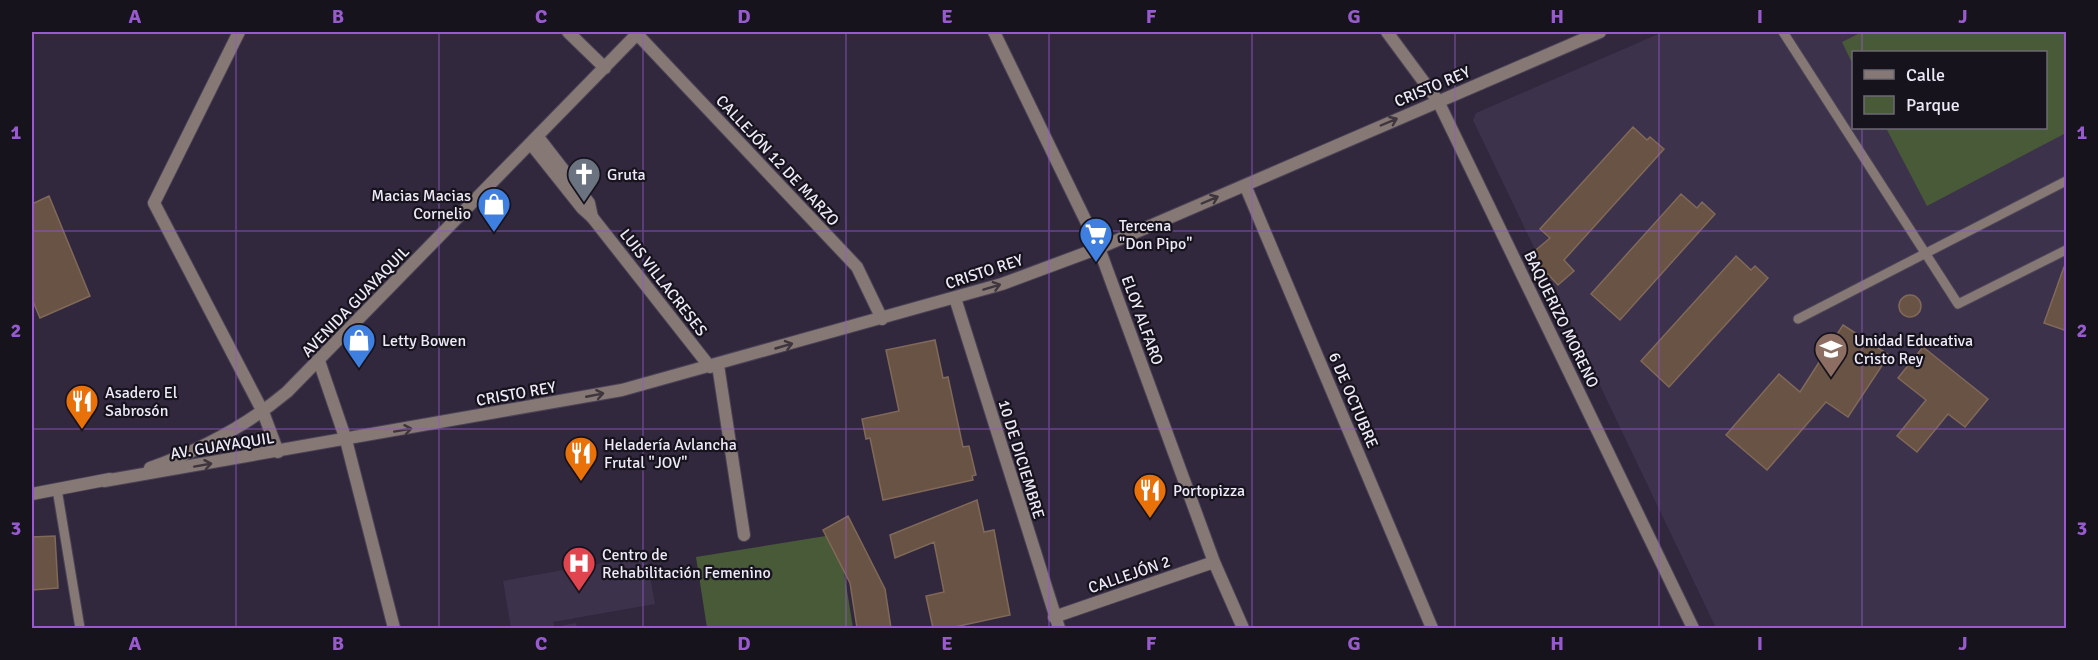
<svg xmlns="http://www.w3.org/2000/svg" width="2098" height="660" font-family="Signika,sans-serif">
<rect width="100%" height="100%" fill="#31283d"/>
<path fill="#3c324c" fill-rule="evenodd" d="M 1663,32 L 2066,32 L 2066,628 L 1716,628 L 1473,120 L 1476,113 ZM 1854,52 L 2046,52 L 2046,128 L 1854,128 Z
M 646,555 L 655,604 L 553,622 L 555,627 L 576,623 L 577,628 L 511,628 L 503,581 Z"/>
<path fill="#485a37" d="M 1862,32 L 2066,32 L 2066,133 L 1927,206 L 1886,128 L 2046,128 L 2046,52 L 1854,52 L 1853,65 L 1842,42 Z
M 838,534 L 853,628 L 707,628 L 696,557 Z"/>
<path fill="#695344" stroke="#806959" stroke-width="1.5" d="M 1633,127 L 1647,140 L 1650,137 L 1664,149 L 1564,260 L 1574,271 L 1558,285 L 1530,255 L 1550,238 L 1540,229 Z
M 1681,194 L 1697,208 L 1702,202 L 1715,214 L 1620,320 L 1591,294 Z
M 49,196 L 90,296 L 40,318 L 32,299 L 32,204 Z
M 1736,256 L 1751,270 L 1755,266 L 1768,278 L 1669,387 L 1641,361 Z
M 2064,267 L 2067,267 L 2067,331 L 2044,323 Z
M1899 306a11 11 0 1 1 22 0a11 11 0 1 1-22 0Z
M 1843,325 L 1889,355 L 1848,417 L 1826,402 L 1767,470 L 1726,435 L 1779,374 L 1800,392 Z
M 935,340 L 943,378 L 948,377 L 963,447 L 969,446 L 976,475 L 972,476 L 973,480 L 883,500 L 870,438 L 866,439 L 862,419 L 899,411 L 886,350 Z
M 1923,347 L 1988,399 L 1965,427 L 1948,414 L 1917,452 L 1897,436 L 1926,400 L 1898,378 Z
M 977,500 L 984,532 L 994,530 L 1010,615 L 950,628 L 933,628 L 926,596 L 944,592 L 934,542 L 895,558 L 890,535 Z
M 848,516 L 885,589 L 891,628 L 857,628 L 850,583 L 823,530 Z
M 55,536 L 58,588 L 32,590 L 32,537 Z"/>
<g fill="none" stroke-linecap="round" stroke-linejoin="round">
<defs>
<path id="service" d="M 1783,32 L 1958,304 L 2066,250
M 1798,319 L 2066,181
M 57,489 L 80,628"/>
<path id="pedestrian" d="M 538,137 L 589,203 L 592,217
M 531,144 L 582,208 L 592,217
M 718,365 L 744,535"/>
<path id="minor" d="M 239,32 L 154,203 L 263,412 L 278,452
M 568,32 L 605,68
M 994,32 L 1099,248 L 1214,562 L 1243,628
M 1387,32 L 1438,101 L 1693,628
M 637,34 L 857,267 L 882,319
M 1245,185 L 1432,628
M 592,217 L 710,367
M 955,298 L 1059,628
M 319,361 L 346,440 L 394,628
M 150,468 C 201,450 245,427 287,392 L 639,32
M 104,481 L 622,390 L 1002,284 L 1099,248 L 1600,32
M 32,494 L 110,479
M 1054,617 L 1214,562"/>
</defs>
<use href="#service" stroke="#4b4357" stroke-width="11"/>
<use href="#pedestrian" stroke="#4b4357" stroke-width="14"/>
<use href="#minor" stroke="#4b4357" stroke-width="14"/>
<use href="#service" stroke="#857875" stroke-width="9"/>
<use href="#pedestrian" stroke="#857875" stroke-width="12"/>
<use href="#minor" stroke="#857875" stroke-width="12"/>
</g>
<defs><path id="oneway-shaft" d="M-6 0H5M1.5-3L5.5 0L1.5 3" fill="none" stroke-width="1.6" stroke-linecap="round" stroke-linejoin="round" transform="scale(1.5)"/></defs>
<g stroke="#3e363c">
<use href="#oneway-shaft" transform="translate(1389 122) rotate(-23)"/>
<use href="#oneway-shaft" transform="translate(1210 200) rotate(-23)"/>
<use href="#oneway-shaft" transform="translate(992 287) rotate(-17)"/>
<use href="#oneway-shaft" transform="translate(784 346) rotate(-16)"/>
<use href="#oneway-shaft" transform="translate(595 395) rotate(-11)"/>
<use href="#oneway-shaft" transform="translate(403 430) rotate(-10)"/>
<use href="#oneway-shaft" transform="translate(203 465) rotate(-10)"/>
</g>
<path fill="none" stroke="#985bcd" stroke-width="1.5" stroke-opacity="0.55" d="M 236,32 L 236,628M 439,32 L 439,628M 643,32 L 643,628M 846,32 L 846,628M 1049,32 L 1049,628M 1252,32 L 1252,628M 1455,32 L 1455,628M 1659,32 L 1659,628M 1862,32 L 1862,52M 1862,128 L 1862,628M 32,231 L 2066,231M 32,429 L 2066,429"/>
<defs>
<symbol id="church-pin" viewBox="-11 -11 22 30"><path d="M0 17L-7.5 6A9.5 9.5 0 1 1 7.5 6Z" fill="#6b7280" stroke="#17131d"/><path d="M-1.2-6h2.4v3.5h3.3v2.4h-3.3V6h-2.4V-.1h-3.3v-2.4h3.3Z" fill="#fff"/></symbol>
<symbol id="shop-pin" viewBox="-11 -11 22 30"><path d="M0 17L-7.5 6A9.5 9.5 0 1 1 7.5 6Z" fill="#3f7fe0" stroke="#17131d"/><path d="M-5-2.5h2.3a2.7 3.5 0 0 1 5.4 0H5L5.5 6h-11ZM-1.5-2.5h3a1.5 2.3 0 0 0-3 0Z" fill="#fff"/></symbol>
<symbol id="supermarket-pin" viewBox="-11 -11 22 30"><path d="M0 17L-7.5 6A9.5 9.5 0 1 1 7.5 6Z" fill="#3f7fe0" stroke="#17131d"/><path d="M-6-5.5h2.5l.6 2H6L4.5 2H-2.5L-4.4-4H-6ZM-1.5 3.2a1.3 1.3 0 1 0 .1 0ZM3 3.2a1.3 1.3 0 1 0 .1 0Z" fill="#fff"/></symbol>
<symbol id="school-pin" viewBox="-11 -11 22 30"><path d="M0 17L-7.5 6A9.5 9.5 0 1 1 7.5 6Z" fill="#8d6e63" stroke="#17131d"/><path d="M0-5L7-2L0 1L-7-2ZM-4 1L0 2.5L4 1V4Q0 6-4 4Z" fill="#fff"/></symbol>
<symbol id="restaurant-pin" viewBox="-11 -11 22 30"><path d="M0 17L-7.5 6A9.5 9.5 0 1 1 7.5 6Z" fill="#e8710a" stroke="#17131d"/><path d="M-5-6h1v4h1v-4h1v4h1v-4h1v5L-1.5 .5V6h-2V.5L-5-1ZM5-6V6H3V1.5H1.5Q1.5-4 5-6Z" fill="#fff"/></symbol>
<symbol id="hospital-pin" viewBox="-11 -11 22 30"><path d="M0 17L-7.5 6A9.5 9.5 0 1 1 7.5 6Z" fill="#e0444e" stroke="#17131d"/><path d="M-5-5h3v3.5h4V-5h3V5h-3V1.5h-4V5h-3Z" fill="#fff"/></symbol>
</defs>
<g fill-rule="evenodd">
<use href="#church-pin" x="565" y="155" width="38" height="52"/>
<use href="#shop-pin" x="475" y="185" width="38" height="52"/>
<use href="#supermarket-pin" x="1077" y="215" width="38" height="52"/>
<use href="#shop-pin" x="340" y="321" width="38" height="52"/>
<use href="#school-pin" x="1812" y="330" width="38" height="52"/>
<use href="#restaurant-pin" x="63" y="382" width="38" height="52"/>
<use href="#restaurant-pin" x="562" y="434" width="38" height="52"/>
<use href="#restaurant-pin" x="1131" y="471" width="38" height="52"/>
<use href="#hospital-pin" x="560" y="544" width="38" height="52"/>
</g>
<g text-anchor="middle" stroke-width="4.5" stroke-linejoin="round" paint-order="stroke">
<g font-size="16" fill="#eee9f7" stroke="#17131d">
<text transform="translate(1432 86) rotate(-23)" y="6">CRISTO REY</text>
<text transform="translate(778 160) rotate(47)" y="6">CALLEJÓN 12 DE MARZO</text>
<text transform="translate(984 271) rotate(-18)" y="6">CRISTO REY</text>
<text transform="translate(664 282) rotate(52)" y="6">LUIS VILLACRESES</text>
<text transform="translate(355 301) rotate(-46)" y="6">AVENIDA GUAYAQUIL</text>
<text transform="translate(1562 319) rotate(64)" y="6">BAQUERIZO MORENO</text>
<text transform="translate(1143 320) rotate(70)" y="6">ELOY ALFARO</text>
<text transform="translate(516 393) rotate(-10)" y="6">CRISTO REY</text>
<text transform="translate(1354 400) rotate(67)" y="6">6 DE OCTUBRE</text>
<text transform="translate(222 445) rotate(-9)" y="6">AV. GUAYAQUIL</text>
<text transform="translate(1022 459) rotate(73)" y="6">10 DE DICIEMBRE</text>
<text transform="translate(1129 574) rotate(-19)" y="6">CALLEJÓN 2</text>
</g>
<g font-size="16" fill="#eee9f7" stroke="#17131d" text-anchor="start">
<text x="607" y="180">Gruta</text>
<text x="471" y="201" text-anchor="end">Macias Macias<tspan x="471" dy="18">Cornelio</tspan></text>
<text x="1119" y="231">Tercena<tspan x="1119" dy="18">"Don Pipo"</tspan></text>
<text x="382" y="346">Letty Bowen</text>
<text x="1854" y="346">Unidad Educativa<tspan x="1854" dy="18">Cristo Rey</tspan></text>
<text x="105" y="398">Asadero El<tspan x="105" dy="18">Sabrosón</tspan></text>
<text x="604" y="450">Heladería Avlancha<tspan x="604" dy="18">Frutal "JOV"</tspan></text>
<text x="1173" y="496">Portopizza</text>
<text x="602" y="560">Centro de<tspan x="602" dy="18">Rehabilitación Femenino</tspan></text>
</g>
</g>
<rect width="2098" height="660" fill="none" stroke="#17131d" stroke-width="66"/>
<rect x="1852" y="51" width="195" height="78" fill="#17131d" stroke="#6d6974" stroke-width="1.5"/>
<rect x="1864" y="70" width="30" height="9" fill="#857875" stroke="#6d6974" stroke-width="1.5"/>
<text x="1906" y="81" font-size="18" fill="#eee9f7">Calle</text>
<rect x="1864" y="96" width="30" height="18" fill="#485a37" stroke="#6d6974" stroke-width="1.5"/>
<text x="1906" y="111" font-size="18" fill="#eee9f7">Parque</text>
<rect x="33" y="33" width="2032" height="594" fill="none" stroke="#985bcd" stroke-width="2"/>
<g font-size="20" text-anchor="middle" font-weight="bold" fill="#985bcd">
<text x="135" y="23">A</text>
<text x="338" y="23">B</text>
<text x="541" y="23">C</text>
<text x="744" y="23">D</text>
<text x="947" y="23">E</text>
<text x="1151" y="23">F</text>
<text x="1354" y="23">G</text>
<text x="1557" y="23">H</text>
<text x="1760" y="23">I</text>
<text x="1963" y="23">J</text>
<text x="16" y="139">1</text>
<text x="2082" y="139">1</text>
<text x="16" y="337">2</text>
<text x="2082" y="337">2</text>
<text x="16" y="535">3</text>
<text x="2082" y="535">3</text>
<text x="135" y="650">A</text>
<text x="338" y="650">B</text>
<text x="541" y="650">C</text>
<text x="744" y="650">D</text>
<text x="947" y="650">E</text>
<text x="1151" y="650">F</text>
<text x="1354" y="650">G</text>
<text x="1557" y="650">H</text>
<text x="1760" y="650">I</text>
<text x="1963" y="650">J</text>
</g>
</svg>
